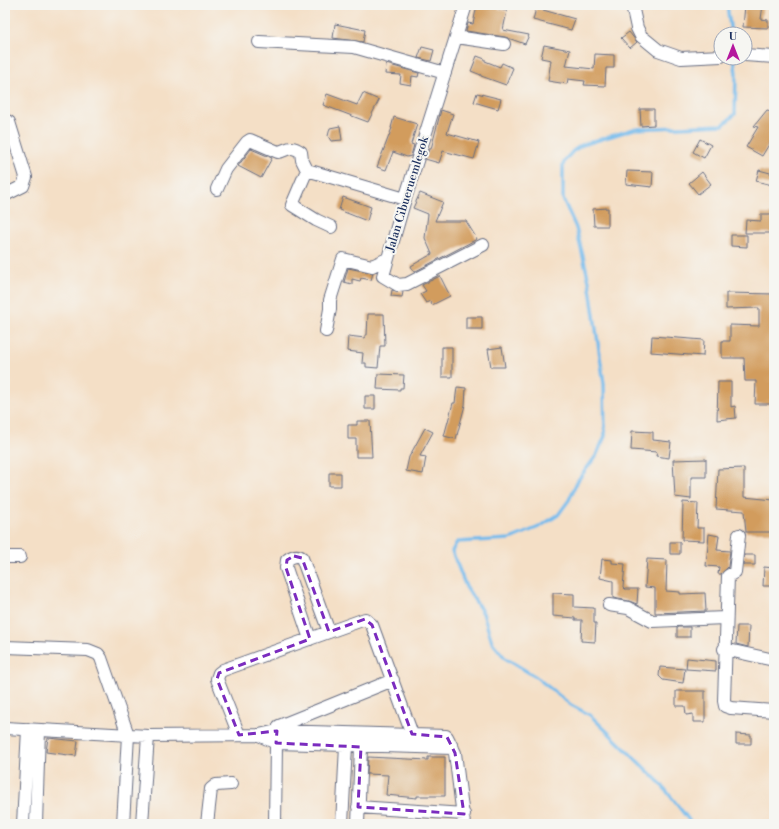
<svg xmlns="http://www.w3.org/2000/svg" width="779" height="829" font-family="'Libre Bodoni',serif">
<rect width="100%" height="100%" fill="#f6f6f2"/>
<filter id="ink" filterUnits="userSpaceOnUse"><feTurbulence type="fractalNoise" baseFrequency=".025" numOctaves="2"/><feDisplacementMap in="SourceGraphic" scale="8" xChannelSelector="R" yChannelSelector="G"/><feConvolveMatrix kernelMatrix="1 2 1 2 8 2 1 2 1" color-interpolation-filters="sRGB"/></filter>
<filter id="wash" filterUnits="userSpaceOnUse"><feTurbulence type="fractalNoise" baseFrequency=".012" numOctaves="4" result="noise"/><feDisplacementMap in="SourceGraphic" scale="16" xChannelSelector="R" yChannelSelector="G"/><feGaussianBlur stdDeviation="0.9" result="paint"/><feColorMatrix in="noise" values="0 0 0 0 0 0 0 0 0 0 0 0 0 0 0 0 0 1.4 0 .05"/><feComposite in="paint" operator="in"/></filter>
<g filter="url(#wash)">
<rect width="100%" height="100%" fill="#f4dfc6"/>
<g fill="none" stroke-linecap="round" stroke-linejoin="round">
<path stroke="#76bbec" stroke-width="3.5" d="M 727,5 L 731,34
M 692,824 L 661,784 L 590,715 L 571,705 L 536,677 L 505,658 L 492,642 L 483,613 L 466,587 L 452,551 L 457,542 L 510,539 L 539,527 L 558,515 L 569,500 L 578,480 L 596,456 L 605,436 L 604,384 L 589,281 L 576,228 L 563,199 L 563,165 L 565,160 L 573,151 L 582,145 L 634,129 L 723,125 L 735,114 L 736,74 L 734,58"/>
</g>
<g id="blocks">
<path fill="#d29c5d" d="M 477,5 L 500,5 L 499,9 L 507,11 L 503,30 L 529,35 L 525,44 L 505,37 L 466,31 L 468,23 L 473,24 Z
M 745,5 L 763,5 L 761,19 L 768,20 L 768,28 L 743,27 Z
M 536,8 L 575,19 L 571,30 L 533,20 Z
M 335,24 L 365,30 L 363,42 L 333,38 Z
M 629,32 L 637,42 L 630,48 L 621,38 Z
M 544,45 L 570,50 L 566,66 L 594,69 L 595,54 L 614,55 L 614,68 L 606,68 L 605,86 L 584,85 L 585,81 L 568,79 L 567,84 L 548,81 L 551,60 L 541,58 Z
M 422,47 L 434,50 L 431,61 L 418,58 Z
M 477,56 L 485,59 L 485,61 L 500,67 L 502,63 L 513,68 L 506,85 L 481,76 L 481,75 L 471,71 Z
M 386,64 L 419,73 L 418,77 L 412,76 L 411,85 L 400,83 L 401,75 L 385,74 Z
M 363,93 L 379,100 L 368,122 L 323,105 L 327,94 L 357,105 Z
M 477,93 L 501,99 L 498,109 L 474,102 Z
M 640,109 L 654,109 L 654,125 L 641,126 Z
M 441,110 L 453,114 L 447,133 L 479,142 L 474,159 L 443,151 L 439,163 L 425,159 L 429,149 L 431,149 Z
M 767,110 L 774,112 L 774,136 L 762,156 L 746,147 L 758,127 L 754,126 Z
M 394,117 L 417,124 L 411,144 L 414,145 L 411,156 L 407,157 L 393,152 L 386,170 L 377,167 L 392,128 L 391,128 Z
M 340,126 L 342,140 L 331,141 L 328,136 L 330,128 Z
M 700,139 L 711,145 L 704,158 L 693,152 Z
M 251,149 L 272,158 L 261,178 L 238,166 Z
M 759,170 L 774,174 L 772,185 L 756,181 Z
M 627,171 L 653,172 L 652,187 L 626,184 Z
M 702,172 L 711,184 L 698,194 L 689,183 Z
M 420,193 L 443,202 L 435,221 L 466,221 L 477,239 L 414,272 L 411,266 L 432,254 L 425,238 L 428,214 L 413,208 Z
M 343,197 L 371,207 L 367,221 L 339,210 Z
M 608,208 L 608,226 L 594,226 L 593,209 Z
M 761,214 L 774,214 L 774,233 L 745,233 L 746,220 L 761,221 Z
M 731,235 L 747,235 L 747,247 L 731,246 Z
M 348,268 L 373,273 L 371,280 L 361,278 L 360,281 L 352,279 L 352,284 L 344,282 Z
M 440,276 L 450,296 L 432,305 L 430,301 L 426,303 L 420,294 L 426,291 L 422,285 Z
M 392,290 L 403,292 L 402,297 L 391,296 Z
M 726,293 L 774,294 L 774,404 L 755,404 L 756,381 L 745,381 L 744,358 L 722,358 L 722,341 L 730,341 L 730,325 L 759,326 L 759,308 L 726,309 Z
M 368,314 L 384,314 L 385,346 L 380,346 L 378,368 L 366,367 L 366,363 L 362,363 L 363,353 L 347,351 L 348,336 L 365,338 L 365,335 L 367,335 Z
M 466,317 L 482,317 L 482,329 L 466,329 Z
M 652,336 L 704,340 L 703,356 L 651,352 Z
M 442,347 L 452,347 L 452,377 L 442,377 Z
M 502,347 L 505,367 L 491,367 L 488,349 Z
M 378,374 L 404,375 L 403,388 L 400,388 L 400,390 L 377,389 Z
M 718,382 L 731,382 L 731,407 L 735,406 L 736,418 L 717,420 Z
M 457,387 L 466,388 L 465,405 L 456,439 L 444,436 L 453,403 L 455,403 Z
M 365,396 L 375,396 L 375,409 L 365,409 Z
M 357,421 L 370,421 L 372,457 L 356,457 L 356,439 L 348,439 L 348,425 L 357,425 Z
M 425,428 L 433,432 L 420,456 L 426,457 L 423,474 L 406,471 L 409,457 Z
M 632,431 L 653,432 L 653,440 L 671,442 L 669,458 L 656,456 L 657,452 L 631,450 Z
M 706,459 L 706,477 L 691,477 L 691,499 L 675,497 L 673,460 Z
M 744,468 L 744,497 L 774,500 L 774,532 L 746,532 L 744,511 L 716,509 L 718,469 Z
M 329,473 L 341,473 L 341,486 L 329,486 Z
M 683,502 L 698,503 L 697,528 L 704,528 L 704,541 L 682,540 Z
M 709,534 L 719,536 L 717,550 L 730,551 L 728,567 L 721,574 L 718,574 L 719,567 L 706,566 Z
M 670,542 L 680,542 L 680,554 L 670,554 Z
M 744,555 L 755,555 L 755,565 L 743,565 Z
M 602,559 L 612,560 L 612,563 L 625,564 L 623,587 L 625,589 L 638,589 L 637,604 L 629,601 L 613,598 L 613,581 L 600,578 Z
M 647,559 L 667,560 L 666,591 L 680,592 L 680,594 L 705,593 L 706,611 L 655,613 L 655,588 L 645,587 Z
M 764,567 L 774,568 L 774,586 L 763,586 Z
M 553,593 L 574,594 L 574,607 L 594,608 L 594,623 L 596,623 L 595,642 L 581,641 L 582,620 L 575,620 L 575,618 L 553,616 Z
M 737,626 L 749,626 L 748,647 L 736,644 Z
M 677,627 L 690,627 L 690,637 L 677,637 Z
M 687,658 L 716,661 L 716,671 L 686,669 Z
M 660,667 L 685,669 L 683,683 L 663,680 L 659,676 Z
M 676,691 L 705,691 L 705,722 L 693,722 L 693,714 L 686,715 L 685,706 L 676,706 Z
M 736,734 L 751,735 L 751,744 L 736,744 Z
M 48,738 L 78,741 L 76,756 L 46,752 Z
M 368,757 L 428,760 L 428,757 L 445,757 L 445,796 L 417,796 L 417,798 L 386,795 L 388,775 L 367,774 Z"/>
</g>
</g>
<g filter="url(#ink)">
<use href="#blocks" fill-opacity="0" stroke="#676d82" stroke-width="1"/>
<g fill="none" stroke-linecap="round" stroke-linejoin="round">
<defs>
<path id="street" d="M 466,5 L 405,199 L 383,276 L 398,285 L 407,284 L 483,245
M 632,5 L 637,28 L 641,36 L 658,50 L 681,58 L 721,56
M 456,37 L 504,44
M 259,42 L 354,47 L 445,73
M 745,55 L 774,57
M 5,120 L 9,122 L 26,177 L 23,186 L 5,195
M 307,170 L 292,205 L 316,220 L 331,227
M 217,189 L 226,169 L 247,142 L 250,140 L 278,152 C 288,150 290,144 301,152 L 302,160 L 307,170 L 405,199
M 326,331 L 330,309 L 330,300 L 343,259 L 372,266 L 387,259
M 739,535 L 735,572 L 728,576 L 724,701 L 725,706 L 731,708 L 774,711
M 5,557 L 20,557
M 609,605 L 628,608 L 652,621 L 725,618
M 310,639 L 286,568 L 287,560 C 291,557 297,554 302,558 L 329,632
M 5,647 L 88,650 L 98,654 L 101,658 L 128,735 L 123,824
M 724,649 L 774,660
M 5,728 L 148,736 L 259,735
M 239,735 L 217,679 L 219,673 L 223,670 L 365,619 L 372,625 L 412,734
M 453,748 L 276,743 L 259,735 L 277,731 L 446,736 L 447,737 L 455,753 L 464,824
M 358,807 L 464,814
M 23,824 L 28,729
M 36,824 L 39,730
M 142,824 L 148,736
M 207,824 L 211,789 L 216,785 L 231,784
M 275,824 L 276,743 L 279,726 L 393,680
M 342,824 L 346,746
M 358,824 L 361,747"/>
</defs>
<use href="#street" stroke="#676d82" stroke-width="14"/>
<use href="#street" stroke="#fff" stroke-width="12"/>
</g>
</g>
<path fill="none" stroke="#7b2cbf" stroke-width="3" stroke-dasharray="8 5" stroke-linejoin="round" d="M 294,556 L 302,558 L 329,632 L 365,619 L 372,625 L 412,734 L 447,737 L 455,753 L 464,814 L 358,807 L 361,747 L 276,743 L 277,731 L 239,735 L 217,679 L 219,673 L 310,639 L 286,568 L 287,560 Z"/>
<g text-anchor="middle" stroke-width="4" stroke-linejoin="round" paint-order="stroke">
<g font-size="12" fill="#1b2f5e" stroke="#f6f6f2">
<text transform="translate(407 194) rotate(-73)" y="4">Jalan Cibueruemlegok</text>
</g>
</g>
<rect width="779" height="829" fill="none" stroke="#f6f6f2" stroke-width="20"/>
<g transform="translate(733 46)"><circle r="19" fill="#f6f6f2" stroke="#9ea6b7"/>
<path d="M0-3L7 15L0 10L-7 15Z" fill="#b5179e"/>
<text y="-6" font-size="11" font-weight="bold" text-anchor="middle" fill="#1b2f5e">U</text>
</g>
</svg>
